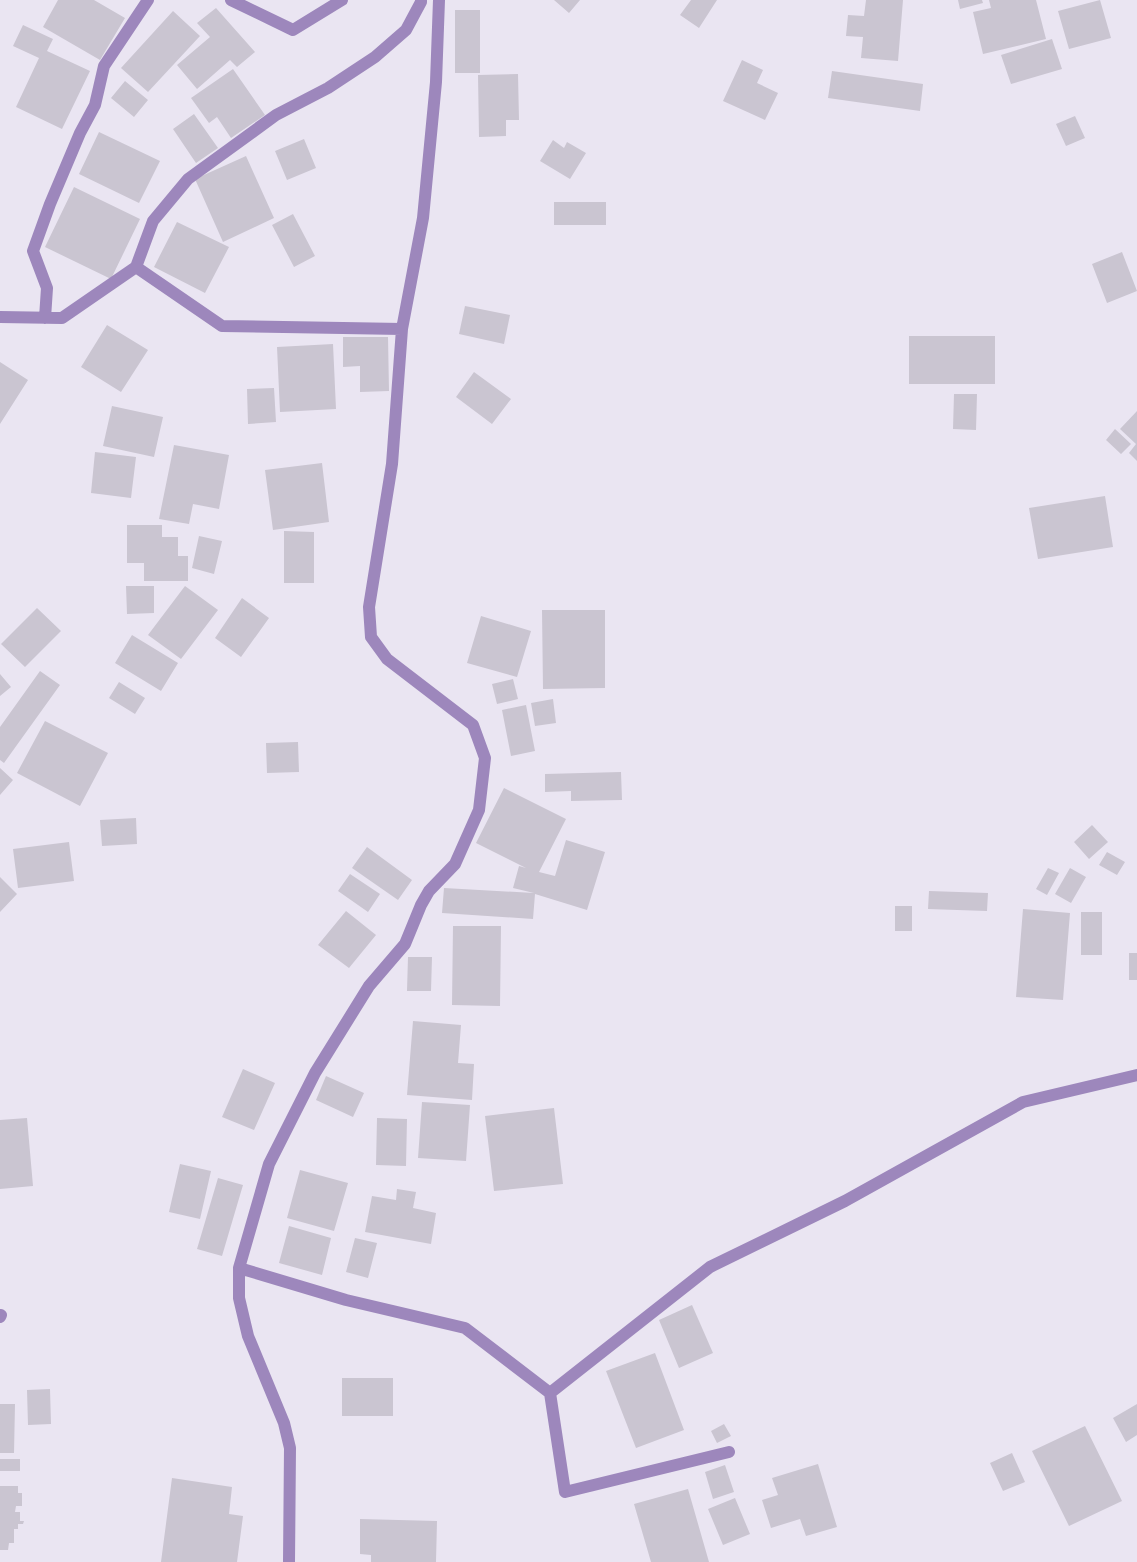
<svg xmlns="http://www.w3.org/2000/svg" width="1137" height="1562" font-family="'Open Sans',sans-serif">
<rect width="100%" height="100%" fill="#eae5f2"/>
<path fill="#cac5d1" d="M 58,0 L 94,0 L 125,18 L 100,60 L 43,27 Z
M 554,0 L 580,0 L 569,13 Z
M 691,0 L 717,0 L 699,28 L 680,15 Z
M 866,0 L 903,0 L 898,61 L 861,58 L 863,37 L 846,36 L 848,15 L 864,16 Z
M 958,0 L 982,0 L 983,3 L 960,9 Z
M 989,0 L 1036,0 L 1046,39 L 983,54 L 973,12 L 991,8 Z
M 1100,0 L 1111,38 L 1069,49 L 1058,11 Z
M 216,8 L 255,52 L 237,67 L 230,60 L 197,89 L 177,65 L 210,37 L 197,23 Z
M 455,10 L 480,10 L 480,73 L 455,73 Z
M 173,11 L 200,36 L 148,92 L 121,68 Z
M 23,25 L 53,39 L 47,51 L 90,71 L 62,129 L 16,107 L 39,58 L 13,46 Z
M 1052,39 L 1062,69 L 1011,84 L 1001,55 Z
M 742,60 L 763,70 L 757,83 L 778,93 L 765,120 L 723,101 Z
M 233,69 L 265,115 L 231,138 L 217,117 L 209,123 L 191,98 Z
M 832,71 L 923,84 L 920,111 L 828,98 Z
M 518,74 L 519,120 L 506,120 L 506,136 L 479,137 L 478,75 Z
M 125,81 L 148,100 L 134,117 L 111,98 Z
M 194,114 L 218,148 L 196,163 L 173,129 Z
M 1075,116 L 1085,138 L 1066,146 L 1056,124 Z
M 99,132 L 160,161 L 139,203 L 79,174 Z
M 304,139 L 316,168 L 287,180 L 275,151 Z
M 553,140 L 564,148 L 567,142 L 586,153 L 570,179 L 540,161 Z
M 246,156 L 274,218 L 223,242 L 195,179 Z
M 74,187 L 140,219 L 111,279 L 45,247 Z
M 554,202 L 606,202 L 606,225 L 554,225 Z
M 293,214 L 315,256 L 294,267 L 272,225 Z
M 177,222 L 229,247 L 205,293 L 154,267 Z
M 1122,252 L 1137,291 L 1107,303 L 1092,264 Z
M 465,306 L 510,315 L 504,344 L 459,334 Z
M 107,325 L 148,350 L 121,392 L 81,367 Z
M 909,336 L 995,336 L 995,384 L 909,384 Z
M 343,337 L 388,337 L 389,391 L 360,392 L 360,366 L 343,367 Z
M 333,344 L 336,409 L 280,412 L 277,347 Z
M 0,362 L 28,380 L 0,424 Z
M 474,372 L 511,399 L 492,424 L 456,397 Z
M 274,388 L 276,422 L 248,424 L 247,389 Z
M 954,394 L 977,394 L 976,430 L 953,429 Z
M 112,406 L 163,417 L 154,457 L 103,446 Z
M 1137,411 L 1137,461 L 1129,453 L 1136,444 L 1120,429 Z
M 1115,429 L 1131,444 L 1121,454 L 1106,440 Z
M 174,445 L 229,455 L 219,509 L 193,504 L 189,524 L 159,519 Z
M 95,452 L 136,457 L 131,498 L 91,493 Z
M 322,463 L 329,522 L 273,530 L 265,470 Z
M 1105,496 L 1113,547 L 1038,559 L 1029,508 Z
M 127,525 L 162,525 L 162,537 L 178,537 L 178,556 L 188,556 L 188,581 L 144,581 L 144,563 L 127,563 Z
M 284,531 L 314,532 L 314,583 L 284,583 Z
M 199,536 L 222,541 L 214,574 L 192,568 Z
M 126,586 L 154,586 L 154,613 L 127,614 Z
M 185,586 L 218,610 L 181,659 L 148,635 Z
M 242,598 L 269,618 L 241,657 L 215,638 Z
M 37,608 L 61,631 L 25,667 L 1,644 Z
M 542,610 L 605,610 L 605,688 L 543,689 Z
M 481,616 L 531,631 L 517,677 L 467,663 Z
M 132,635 L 178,663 L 161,691 L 115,663 Z
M 40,671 L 60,685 L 4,763 L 0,760 L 0,727 Z
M 0,674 L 11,687 L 0,696 Z
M 513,679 L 518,699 L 497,704 L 492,684 Z
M 119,682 L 145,698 L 135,714 L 109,698 Z
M 553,699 L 556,723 L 535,726 L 531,703 Z
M 526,705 L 535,751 L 511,756 L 502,710 Z
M 45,721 L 108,753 L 80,806 L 17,773 Z
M 298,742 L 299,772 L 267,773 L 266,743 Z
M 0,768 L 13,780 L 0,795 Z
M 621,772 L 622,800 L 571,801 L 571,791 L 545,792 L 545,774 Z
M 504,788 L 566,819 L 539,872 L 555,876 L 566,840 L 605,852 L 587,910 L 535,894 L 533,919 L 442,913 L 444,888 L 534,893 L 513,888 L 519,866 L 526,868 L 476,843 Z
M 136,818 L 137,844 L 102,846 L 100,820 Z
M 1092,825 L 1108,842 L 1089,859 L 1074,842 Z
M 69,842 L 74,881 L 18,888 L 13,849 Z
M 367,847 L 412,880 L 398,900 L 352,868 Z
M 1107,852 L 1125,862 L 1117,875 L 1099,865 Z
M 1048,868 L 1059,873 L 1047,895 L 1036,889 Z
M 1070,868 L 1086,877 L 1071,903 L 1055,894 Z
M 350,874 L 380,894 L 368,912 L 338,891 Z
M 0,877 L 17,894 L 0,912 Z
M 929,891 L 988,893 L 987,911 L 928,909 Z
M 895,906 L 912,906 L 912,931 L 895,931 Z
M 1023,909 L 1070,913 L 1063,1000 L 1016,997 Z
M 346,911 L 376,935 L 349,968 L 318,945 Z
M 1081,912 L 1102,912 L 1102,955 L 1081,955 Z
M 453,926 L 501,926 L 500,1006 L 452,1005 Z
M 1129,953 L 1137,953 L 1137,980 L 1129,980 Z
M 408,957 L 432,957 L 431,991 L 407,991 Z
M 413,1021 L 461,1025 L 458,1063 L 474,1064 L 472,1100 L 407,1095 Z
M 243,1069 L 275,1083 L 254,1130 L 222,1117 Z
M 326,1076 L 364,1093 L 353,1117 L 316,1100 Z
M 422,1102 L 470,1105 L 466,1161 L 418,1158 Z
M 554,1108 L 563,1184 L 494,1191 L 485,1116 Z
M 27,1118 L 33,1186 L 0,1189 L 0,1120 Z
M 377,1118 L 407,1119 L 406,1166 L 376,1165 Z
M 180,1164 L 211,1171 L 200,1219 L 169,1212 Z
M 300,1170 L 348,1183 L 334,1231 L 287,1218 Z
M 218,1178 L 243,1185 L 222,1256 L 197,1249 Z
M 397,1189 L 416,1192 L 413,1208 L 436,1213 L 431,1244 L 365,1232 L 372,1196 L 396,1200 Z
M 289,1226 L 331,1238 L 322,1275 L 279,1263 Z
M 355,1238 L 377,1243 L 368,1278 L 346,1272 Z
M 692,1305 L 713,1353 L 679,1368 L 659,1320 Z
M 655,1353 L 684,1430 L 636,1448 L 606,1371 Z
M 342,1378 L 393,1378 L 393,1416 L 342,1416 Z
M 50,1389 L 51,1424 L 28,1425 L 27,1390 Z
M 0,1404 L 15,1404 L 14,1453 L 0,1453 Z
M 1137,1404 L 1137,1435 L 1126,1442 L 1113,1418 Z
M 724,1424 L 731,1436 L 717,1443 L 711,1431 Z
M 1085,1426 L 1122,1501 L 1069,1526 L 1032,1451 Z
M 1012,1453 L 1025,1482 L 1003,1491 L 990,1463 Z
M 0,1459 L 20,1459 L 20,1471 L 0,1471 Z
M 818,1464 L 837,1527 L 806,1536 L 800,1519 L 771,1528 L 762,1500 L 778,1495 L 772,1478 Z
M 725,1465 L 734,1492 L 713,1499 L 705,1472 Z
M 172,1478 L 232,1487 L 229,1514 L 243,1516 L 237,1562 L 161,1562 Z
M 0,1486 L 18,1486 L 18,1493 L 22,1493 L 22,1506 L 16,1506 L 15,1512 L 20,1512 L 20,1521 L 24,1521 L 23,1524 L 18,1524 L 18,1529 L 14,1529 L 14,1543 L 9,1543 L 8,1550 L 0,1550 Z
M 688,1489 L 709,1562 L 651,1562 L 634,1504 Z
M 735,1498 L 750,1534 L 723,1545 L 708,1509 Z
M 360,1519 L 437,1521 L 436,1562 L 371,1562 L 371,1555 L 360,1554 Z"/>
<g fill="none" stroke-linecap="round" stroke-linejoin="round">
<path stroke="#9d87bc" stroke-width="12" d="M 231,0 L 293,30 L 342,0
M 136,267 L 153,221 L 188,179 L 276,115 L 328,88 L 375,57 L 406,30 L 421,2 L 421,0
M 0,317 L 62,318 L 136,267 L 222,326 L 402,329 L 392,464 L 369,607 L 371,637 L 387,659 L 473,725 L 485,758 L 479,810 L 455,864 L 429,891 L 421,905 L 405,944 L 369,986 L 315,1073 L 269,1164 L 239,1268 L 239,1298 L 248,1336 L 284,1423 L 290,1448 L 289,1562
M 45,318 L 47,288 L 33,251 L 50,204 L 80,133 L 95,105 L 104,66 L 148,0
M 402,329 L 423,218 L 436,82 L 439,0
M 239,1268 L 346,1300 L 465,1328 L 550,1393 L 565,1492 L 729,1452
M 0,1317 L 1,1315
M 550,1393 L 710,1267 L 845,1201 L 1023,1102 L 1137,1075"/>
</g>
</svg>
